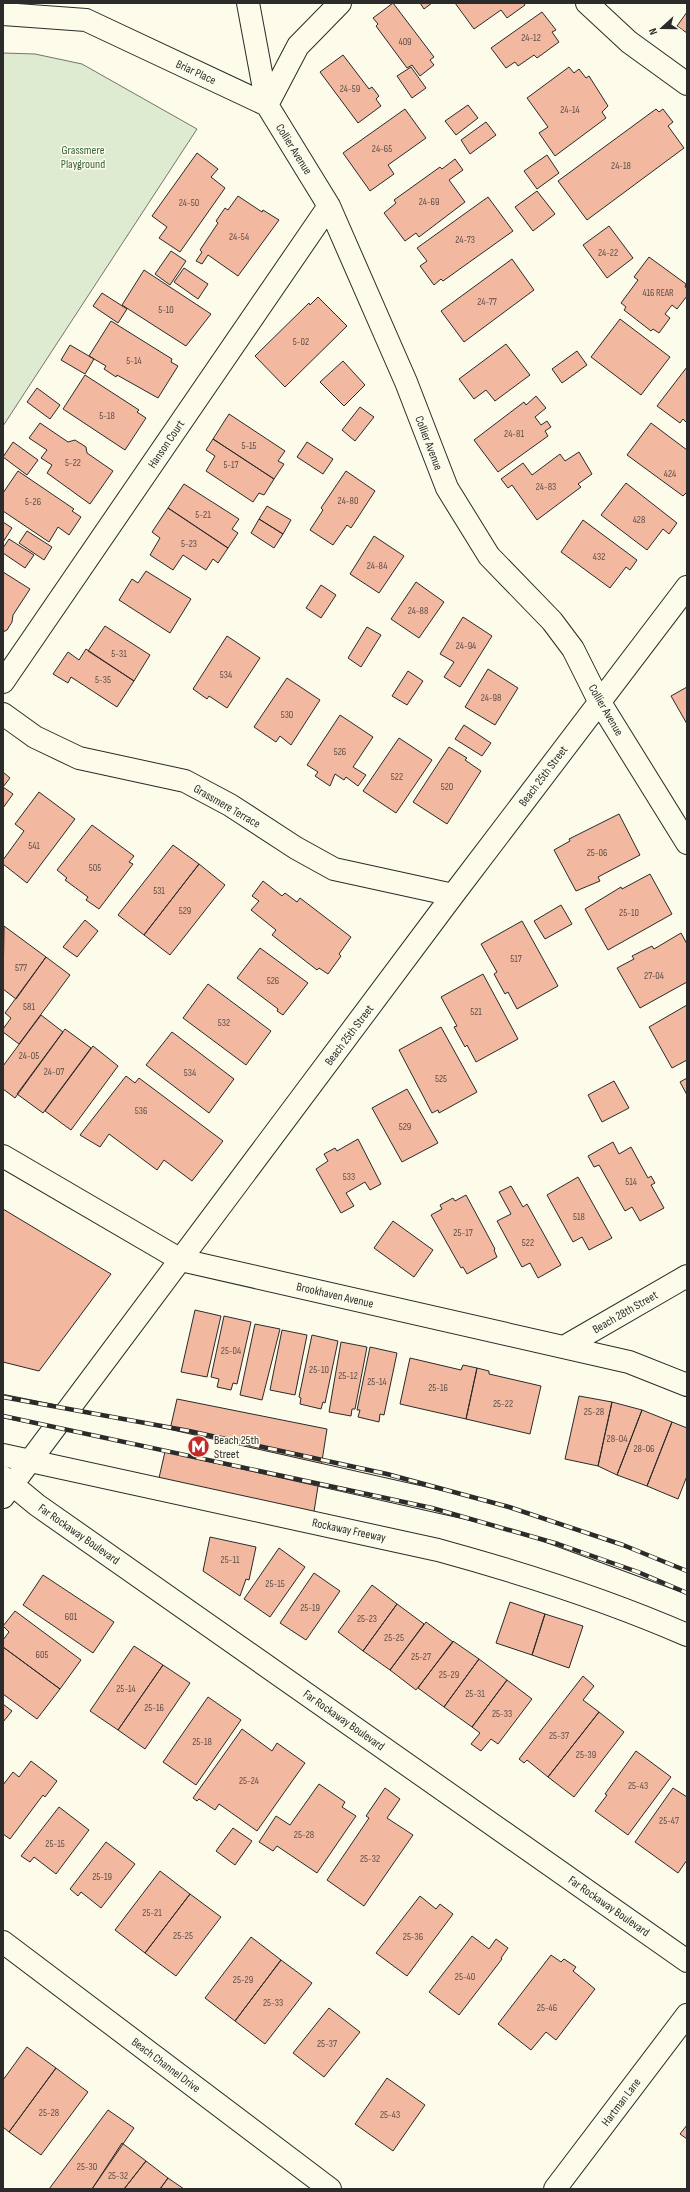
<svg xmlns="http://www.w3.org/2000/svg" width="690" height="2192" font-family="'Sofia Sans Condensed',sans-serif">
<rect width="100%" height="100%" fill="#fdfbea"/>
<path fill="#deebd1" stroke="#74746e" d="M 3,53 L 35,54 L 82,64 L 197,129 L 3,426 Z"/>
<path fill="#f2b8a0" stroke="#2b2b2b" d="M 393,3 L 434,57 L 430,60 L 434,65 L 420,76 L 412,65 L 407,68 L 376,26 L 378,24 L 373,18 Z
M 420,3 L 432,3 L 424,9 Z
M 455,3 L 524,3 L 525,5 L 507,18 L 501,10 L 474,29 Z
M 542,12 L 556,30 L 552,32 L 559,42 L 537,58 L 534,55 L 518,66 L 515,62 L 506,68 L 491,48 Z
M 687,12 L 687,33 L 677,26 Z
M 343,55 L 369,89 L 372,87 L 379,96 L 376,99 L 381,106 L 358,123 L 320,72 Z
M 411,67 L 426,88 L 412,98 L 397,76 Z
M 569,67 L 574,73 L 579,69 L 586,78 L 589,76 L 608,106 L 602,112 L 606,118 L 555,156 L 539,133 L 548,127 L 527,98 Z
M 468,105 L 478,118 L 456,135 L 445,121 Z
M 405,109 L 426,138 L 388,165 L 394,174 L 370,191 L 343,153 Z
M 656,109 L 659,112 L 663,109 L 673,122 L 668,126 L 684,148 L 587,220 L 558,181 Z
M 486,122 L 496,135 L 470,154 L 461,140 Z
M 197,153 L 218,169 L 211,177 L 225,188 L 180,252 L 159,238 L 167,227 L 152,216 Z
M 547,155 L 559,173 L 537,189 L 524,171 Z
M 455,159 L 463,170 L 449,180 L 465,202 L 419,237 L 416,233 L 405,241 L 384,213 L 396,203 L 394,200 L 440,167 L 442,169 Z
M 537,191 L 555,214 L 533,231 L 515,207 Z
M 238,196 L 262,212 L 263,210 L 279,220 L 238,276 L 208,255 L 202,264 L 196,261 L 202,252 L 200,250 L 218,223 L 216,221 L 225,208 L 228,210 Z
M 488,197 L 513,231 L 443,281 L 441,279 L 434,285 L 420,266 L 427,261 L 417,248 Z
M 609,226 L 633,258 L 607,278 L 583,245 Z
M 171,251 L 186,261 L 170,285 L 155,274 Z
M 649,257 L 686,284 L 685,287 L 687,288 L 687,296 L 677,309 L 672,305 L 665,314 L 670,318 L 659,333 L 653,329 L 651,331 L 624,310 L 626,307 L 621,303 L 638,280 L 634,277 Z
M 512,259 L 534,290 L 464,342 L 441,311 Z
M 184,268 L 208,284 L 198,299 L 174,282 Z
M 144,270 L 211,314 L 186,346 L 122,305 Z
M 102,293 L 127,309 L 118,323 L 93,306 Z
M 318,297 L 347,326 L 285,387 L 255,356 L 309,303 L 310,305 Z
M 620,319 L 670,357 L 641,395 L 591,357 Z
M 111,321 L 172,359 L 171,362 L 178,366 L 158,398 L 117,375 L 116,377 L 104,369 L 106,366 L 89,356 Z
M 506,344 L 530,375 L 495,401 L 486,390 L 474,399 L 459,379 Z
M 70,345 L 94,359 L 85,374 L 61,360 Z
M 577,351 L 587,365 L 562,383 L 552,369 Z
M 343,361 L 365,385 L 344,406 L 320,382 Z
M 687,367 L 687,423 L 683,419 L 680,423 L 657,406 Z
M 85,375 L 139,410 L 137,412 L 146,418 L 125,450 L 63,409 Z
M 37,388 L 60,405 L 50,419 L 27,402 Z
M 536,396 L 546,408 L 535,417 L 541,425 L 547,421 L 551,427 L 545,431 L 548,436 L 498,472 L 474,440 L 524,402 L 526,405 Z
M 360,407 L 374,417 L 355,441 L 342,430 Z
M 229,414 L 285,451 L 278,461 L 284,464 L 274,479 L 213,439 Z
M 40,423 L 68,442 L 75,440 L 86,447 L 87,453 L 113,471 L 90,504 L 47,473 L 52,465 L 41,458 L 47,450 L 29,438 Z
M 651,423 L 687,450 L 687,492 L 683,496 L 627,455 Z
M 213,439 L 274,479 L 264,495 L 259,493 L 253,502 L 206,471 L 215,456 L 206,450 Z
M 13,442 L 38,460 L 27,475 L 3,457 Z
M 307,442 L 333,459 L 323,474 L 297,457 Z
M 579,452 L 592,474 L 578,484 L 581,487 L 537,520 L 512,485 L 508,488 L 501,479 L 523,463 L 532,475 L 560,454 L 565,461 Z
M 18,471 L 74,509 L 72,511 L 81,517 L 69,535 L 58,527 L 49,542 L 3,511 L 3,493 Z
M 346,471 L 375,491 L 351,528 L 347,525 L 333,545 L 310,530 L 323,510 L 321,508 Z
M 626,483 L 677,523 L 669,534 L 663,529 L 647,550 L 601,515 Z
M 184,484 L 239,519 L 232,529 L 238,533 L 228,548 L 168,508 Z
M 267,506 L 291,520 L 283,534 L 259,519 Z
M 168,508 L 228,548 L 218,563 L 213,559 L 206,570 L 183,555 L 173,570 L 150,555 L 160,538 L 152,532 Z
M 259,519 L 283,534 L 274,548 L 251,533 Z
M 583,520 L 637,560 L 630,570 L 626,567 L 610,588 L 561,552 Z
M 3,522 L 12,528 L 3,542 Z
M 27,531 L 52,547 L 44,560 L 19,543 Z
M 374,536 L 404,556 L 379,593 L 350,574 Z
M 9,539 L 34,555 L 25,568 L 3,553 L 3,548 Z
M 146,571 L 191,599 L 170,633 L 119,600 L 132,579 L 138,583 Z
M 3,572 L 30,589 L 13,615 L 12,622 L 7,630 L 3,632 Z
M 416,582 L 444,602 L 419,638 L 391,619 Z
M 321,585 L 336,595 L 321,618 L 306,608 Z
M 463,617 L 492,636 L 460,687 L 444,677 L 454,662 L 440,654 Z
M 105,626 L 150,655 L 134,681 L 88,651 Z
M 367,627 L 381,635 L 361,667 L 348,658 Z
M 227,636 L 260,658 L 227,708 L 209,696 L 207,699 L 193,689 Z
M 86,649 L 134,681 L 117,707 L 71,677 L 68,683 L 53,674 L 68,652 L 79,660 Z
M 488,669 L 518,688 L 495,725 L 465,707 Z
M 408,671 L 423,681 L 407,705 L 392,696 Z
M 287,678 L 320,700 L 291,745 L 280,736 L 276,742 L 254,727 Z
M 687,687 L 687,724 L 671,696 Z
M 340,715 L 373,737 L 353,767 L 366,775 L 358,786 L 346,777 L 344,780 L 335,774 L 330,786 L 315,776 L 318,772 L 307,765 Z
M 464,725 L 491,743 L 482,756 L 455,739 Z
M 399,738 L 432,760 L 396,813 L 363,791 Z
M 449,747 L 467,758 L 465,760 L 481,771 L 447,824 L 413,802 Z
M 3,772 L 10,778 L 3,787 L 13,794 L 3,808 Z
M 39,792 L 75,819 L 27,883 L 3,864 L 3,860 L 24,831 L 15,824 Z
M 619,814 L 640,855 L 598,877 L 600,881 L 576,891 L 554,850 L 570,841 L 569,839 Z
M 92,825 L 134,856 L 129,862 L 133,864 L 99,909 L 86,900 L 88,897 L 65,880 L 67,878 L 57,870 Z
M 173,845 L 199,864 L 144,935 L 118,915 Z
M 199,864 L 225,885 L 170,955 L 144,935 Z
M 650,874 L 672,914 L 608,950 L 585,909 L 621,887 L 622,889 Z
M 263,881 L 282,896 L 285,893 L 297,902 L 300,898 L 351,937 L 339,954 L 341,956 L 328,974 L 319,968 L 317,970 L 272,935 L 276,930 L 251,910 L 259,901 L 252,896 Z
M 561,905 L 572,924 L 545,939 L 534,921 Z
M 85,920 L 98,931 L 77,957 L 63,947 Z
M 522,921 L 558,986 L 517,1009 L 508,992 L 505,994 L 494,974 L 497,972 L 481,944 Z
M 4,926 L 46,957 L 16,999 L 3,989 Z
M 681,933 L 687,944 L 687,982 L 640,1008 L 617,968 L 634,959 L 632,956 L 652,946 L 654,949 Z
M 260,948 L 308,983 L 283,1015 L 277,1011 L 278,1009 L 237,978 Z
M 46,957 L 70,975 L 19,1044 L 3,1032 L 3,1029 L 11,1018 L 5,1013 Z
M 483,974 L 518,1039 L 476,1062 L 467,1045 L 465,1047 L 454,1027 L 457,1026 L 441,997 Z
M 208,984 L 271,1031 L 246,1065 L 183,1018 Z
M 687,1005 L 687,1060 L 672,1068 L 649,1027 Z
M 41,1015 L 63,1032 L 15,1098 L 3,1089 L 3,1066 Z
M 441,1027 L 477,1092 L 439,1113 L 438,1110 L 432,1113 L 399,1050 Z
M 65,1029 L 91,1048 L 43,1113 L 17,1094 Z
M 172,1032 L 234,1079 L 209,1113 L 146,1065 Z
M 93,1046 L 118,1066 L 71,1130 L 45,1111 Z
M 126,1076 L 135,1083 L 139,1078 L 223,1141 L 192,1181 L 164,1160 L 157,1170 L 109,1134 L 100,1147 L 80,1135 Z
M 687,1078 L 687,1095 L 680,1082 Z
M 614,1081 L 629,1108 L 602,1122 L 588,1095 Z
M 407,1089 L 438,1143 L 402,1162 L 372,1108 Z
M 358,1139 L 381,1184 L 370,1190 L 365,1182 L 346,1193 L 354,1206 L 341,1213 L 316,1169 L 328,1161 L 324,1154 L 335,1148 L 337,1151 Z
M 613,1142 L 619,1154 L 631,1147 L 648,1178 L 651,1176 L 655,1183 L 651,1185 L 664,1208 L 640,1221 L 632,1207 L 625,1211 L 599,1165 L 594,1167 L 588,1156 Z
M 578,1177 L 612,1238 L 589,1250 L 582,1237 L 573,1242 L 547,1195 Z
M 511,1186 L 523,1207 L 527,1204 L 561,1265 L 538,1278 L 530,1263 L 522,1267 L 497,1221 L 511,1214 L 499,1192 Z
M 466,1195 L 495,1249 L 494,1250 L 497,1257 L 467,1274 L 463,1267 L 461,1268 L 431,1215 L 442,1209 L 440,1205 L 453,1198 L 455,1201 Z
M 3,1209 L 111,1274 L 39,1371 L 3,1362 Z
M 393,1221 L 433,1250 L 414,1277 L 374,1248 Z
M 195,1310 L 221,1316 L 207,1377 L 181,1372 Z
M 224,1316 L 251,1322 L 237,1384 L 233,1383 L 231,1390 L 217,1387 L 219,1379 L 211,1377 Z
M 255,1324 L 280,1329 L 262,1400 L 240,1395 Z
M 282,1330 L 307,1335 L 295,1395 L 270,1390 Z
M 312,1335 L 338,1341 L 325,1403 L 323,1402 L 321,1409 L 300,1404 L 301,1398 L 299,1397 Z
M 341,1342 L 367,1347 L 355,1409 L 352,1409 L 351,1416 L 329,1412 Z
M 370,1347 L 397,1353 L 384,1415 L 380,1414 L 379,1422 L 358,1417 L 360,1410 L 357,1410 Z
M 410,1358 L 461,1370 L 463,1365 L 477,1368 L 466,1419 L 400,1404 Z
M 477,1368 L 489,1371 L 489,1374 L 541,1386 L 530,1434 L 466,1419 Z
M 579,1396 L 612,1402 L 598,1466 L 565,1459 Z
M 177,1399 L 327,1429 L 313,1518 L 159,1478 Z
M 612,1402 L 642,1410 L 617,1475 L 598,1466 Z
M 642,1410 L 672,1422 L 647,1486 L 617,1475 Z
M 672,1422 L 687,1428 L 687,1476 L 678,1499 L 647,1486 Z
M 210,1537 L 256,1547 L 249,1580 L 246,1579 L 240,1596 L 203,1571 Z
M 279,1548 L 305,1567 L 270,1617 L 244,1599 Z
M 314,1573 L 340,1591 L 306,1640 L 280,1623 Z
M 43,1575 L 114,1622 L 93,1653 L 23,1605 Z
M 372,1585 L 397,1604 L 363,1651 L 338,1632 Z
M 510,1602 L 545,1614 L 532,1655 L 496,1643 Z
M 397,1604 L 424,1624 L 390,1670 L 363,1651 Z
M 15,1611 L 81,1660 L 60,1689 L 3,1647 L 3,1640 L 9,1632 L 3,1626 Z
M 545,1614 L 583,1626 L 569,1668 L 532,1655 Z
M 426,1622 L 453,1642 L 416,1690 L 390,1670 Z
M 453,1641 L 479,1659 L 444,1707 L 418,1688 Z
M 134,1646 L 163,1665 L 118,1730 L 90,1711 Z
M 3,1647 L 60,1689 L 37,1719 L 3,1694 Z
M 479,1659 L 507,1680 L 472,1727 L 444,1707 Z
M 163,1665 L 190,1683 L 145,1749 L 118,1730 Z
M 583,1676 L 594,1686 L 583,1700 L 599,1712 L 548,1777 L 527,1760 L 524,1763 L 519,1759 Z
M 507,1680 L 532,1699 L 498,1744 L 491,1739 L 481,1751 L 471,1744 L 480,1733 L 472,1727 Z
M 208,1697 L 241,1720 L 196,1785 L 163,1762 Z
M 3,1704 L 12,1711 L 3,1722 Z
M 599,1712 L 624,1732 L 574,1797 L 548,1777 Z
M 242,1729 L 272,1751 L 277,1743 L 305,1763 L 257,1831 L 219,1804 L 215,1810 L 199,1799 L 197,1801 L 193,1798 Z
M 636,1751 L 671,1777 L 628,1835 L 595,1811 L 607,1795 L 605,1794 Z
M 31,1761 L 57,1781 L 45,1797 L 43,1795 L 10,1839 L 3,1834 L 3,1785 L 13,1772 L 19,1777 Z
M 319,1784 L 345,1802 L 342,1807 L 356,1816 L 317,1873 L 277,1846 L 273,1851 L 259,1842 L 276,1816 L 290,1825 Z
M 385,1788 L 400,1799 L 387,1818 L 413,1835 L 364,1906 L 327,1880 L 369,1818 L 366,1816 Z
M 673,1788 L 687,1797 L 687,1860 L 678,1873 L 635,1842 Z
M 59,1807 L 89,1830 L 56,1874 L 34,1857 L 30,1862 L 21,1856 Z
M 233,1828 L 252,1841 L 235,1865 L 216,1851 Z
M 106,1842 L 135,1864 L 101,1908 L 81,1892 L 78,1896 L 70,1889 Z
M 160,1871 L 190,1894 L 145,1953 L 115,1930 Z
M 190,1894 L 221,1917 L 176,1976 L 145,1953 Z
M 420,1896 L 436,1909 L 440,1904 L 453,1914 L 407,1976 L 376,1953 Z
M 472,1936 L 489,1949 L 496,1939 L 508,1948 L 501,1958 L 502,1959 L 459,2015 L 429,1992 Z
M 251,1937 L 281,1960 L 235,2021 L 205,1998 Z
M 551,1955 L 561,1962 L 564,1959 L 576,1967 L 573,1971 L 595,1989 L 556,2040 L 546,2032 L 531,2050 L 498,2024 Z
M 281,1960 L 312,1983 L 265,2044 L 235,2021 Z
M 329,2008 L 360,2032 L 324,2077 L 293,2053 Z
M 27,2047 L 56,2068 L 9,2132 L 3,2127 L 3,2080 Z
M 56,2068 L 88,2092 L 41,2155 L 9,2132 Z
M 387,2078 L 425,2105 L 393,2151 L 355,2124 Z
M 108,2110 L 134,2128 L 92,2189 L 49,2189 Z
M 687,2125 L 687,2139 L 680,2134 Z
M 122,2143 L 146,2161 L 124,2189 L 92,2189 Z
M 146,2161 L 168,2178 L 160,2189 L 124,2189 Z
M 168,2178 L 184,2189 L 160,2189 Z"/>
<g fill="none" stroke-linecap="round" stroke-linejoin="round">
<defs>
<path id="minor" d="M 248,3 L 267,105 L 329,206 L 406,382 L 447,488 L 489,556 L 552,621 L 573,649 L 599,701 L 687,843
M 587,3 L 629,42 L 687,84
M 3,14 L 86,20 L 267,105 L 298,46 L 340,3
M 3,682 L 329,206
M 3,714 L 35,737 L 79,758 L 185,781 L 230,805 L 296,848 L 334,869 L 453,895
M 3,1156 L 181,1260 L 629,1362 L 687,1385
M 564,1347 L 687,1276
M 3,1477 L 37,1505 L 687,1961
M 3,1497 L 453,895 L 687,587
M 555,2189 L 687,2015"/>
<path id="tertiary" d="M 3,1406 L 98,1425 L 481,1511 L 540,1528 L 687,1582
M 3,1455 L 438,1550 C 522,1573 607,1600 687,1635"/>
<path id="primary" d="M 3,1942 L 330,2189"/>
</defs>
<use href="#minor" stroke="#2b2b2b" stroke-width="24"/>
<use href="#tertiary" stroke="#2b2b2b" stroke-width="24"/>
<use href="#primary" stroke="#2b2b2b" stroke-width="24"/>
<use href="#minor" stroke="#fdfbea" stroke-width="22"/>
<use href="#tertiary" stroke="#fdfbea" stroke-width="22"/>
<use href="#primary" stroke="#fdfbea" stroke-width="22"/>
<defs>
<path id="rail" d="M 3,1397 L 189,1431 L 387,1474 L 509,1507 L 623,1545 L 687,1571
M 3,1416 L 432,1508 L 558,1544 L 638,1572 L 687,1593"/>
</defs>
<use href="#rail" stroke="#2b2b2b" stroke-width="4.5"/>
<use href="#rail" stroke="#fdfbea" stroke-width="3" stroke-dasharray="9" stroke-linecap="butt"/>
</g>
<defs>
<symbol id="metro-disc" viewBox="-11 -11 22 22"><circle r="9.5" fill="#c62828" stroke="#fdfbea"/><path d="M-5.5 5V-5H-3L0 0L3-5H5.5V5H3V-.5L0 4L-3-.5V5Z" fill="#fff"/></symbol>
</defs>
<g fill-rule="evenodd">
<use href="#metro-disc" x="186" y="1434" width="25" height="25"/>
</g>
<g text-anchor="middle" stroke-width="3" stroke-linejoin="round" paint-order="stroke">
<g font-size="10" fill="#5d4e48">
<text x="531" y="41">24-12</text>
<text x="405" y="45">409</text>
<text x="350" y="92">24-59</text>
<text x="570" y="113">24-14</text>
<text x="382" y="152">24-65</text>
<text x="621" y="169">24-18</text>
<text x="429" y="205">24-69</text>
<text x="189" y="206">24-50</text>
<text x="239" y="240">24-54</text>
<text x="465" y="243">24-73</text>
<text x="608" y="256">24-22</text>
<text x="658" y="296">416 REAR</text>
<text x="487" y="305">24-77</text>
<text x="166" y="313">5-10</text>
<text x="301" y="345">5-02</text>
<text x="134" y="364">5-14</text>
<text x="107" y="419">5-18</text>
<text x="514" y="437">24-81</text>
<text x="249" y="449">5-15</text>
<text x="73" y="466">5-22</text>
<text x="231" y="468">5-17</text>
<text x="670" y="477">424</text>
<text x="546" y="490">24-83</text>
<text x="348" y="504">24-80</text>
<text x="33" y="505">5-26</text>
<text x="203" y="518">5-21</text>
<text x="639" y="523">428</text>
<text x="189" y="547">5-23</text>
<text x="599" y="560">432</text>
<text x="377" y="569">24-84</text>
<text x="418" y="614">24-88</text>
<text x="466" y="649">24-94</text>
<text x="119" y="657">5-31</text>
<text x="226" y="678">534</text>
<text x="103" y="683">5-35</text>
<text x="491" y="701">24-98</text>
<text x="287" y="718">530</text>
<text x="340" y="755">526</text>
<text x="397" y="780">522</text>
<text x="447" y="790">520</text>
<text x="34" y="849">541</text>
<text x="597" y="856">25-06</text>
<text x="95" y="871">505</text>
<text x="159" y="894">531</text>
<text x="185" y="914">529</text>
<text x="629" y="916">25-10</text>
<text x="516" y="962">517</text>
<text x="21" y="971">577</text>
<text x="654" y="979">27-04</text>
<text x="273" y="984">526</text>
<text x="29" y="1010">581</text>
<text x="476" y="1015">521</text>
<text x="224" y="1026">532</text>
<text x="29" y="1059">24-05</text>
<text x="54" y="1075">24-07</text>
<text x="190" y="1076">534</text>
<text x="441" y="1082">525</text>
<text x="141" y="1114">536</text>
<text x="405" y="1130">529</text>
<text x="349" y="1180">533</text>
<text x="631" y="1185">514</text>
<text x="579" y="1220">518</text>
<text x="463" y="1236">25-17</text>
<text x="528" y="1246">522</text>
<text x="231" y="1354">25-04</text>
<text x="319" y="1373">25-10</text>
<text x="348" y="1379">25-12</text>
<text x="377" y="1385">25-14</text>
<text x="438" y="1391">25-16</text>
<text x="503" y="1407">25-22</text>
<text x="594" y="1415">25-28</text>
<text x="617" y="1442">28-04</text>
<text x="644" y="1452">28-06</text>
<text x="230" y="1563">25-11</text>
<text x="275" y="1587">25-15</text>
<text x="310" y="1611">25-19</text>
<text x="71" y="1620">601</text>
<text x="367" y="1622">25-23</text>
<text x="394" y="1641">25-25</text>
<text x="42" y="1658">605</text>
<text x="421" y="1660">25-27</text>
<text x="449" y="1678">25-29</text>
<text x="126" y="1692">25-14</text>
<text x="475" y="1697">25-31</text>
<text x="154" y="1711">25-16</text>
<text x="502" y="1717">25-33</text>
<text x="559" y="1739">25-37</text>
<text x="202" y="1745">25-18</text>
<text x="586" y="1758">25-39</text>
<text x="249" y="1784">25-24</text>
<text x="638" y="1789">25-43</text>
<text x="669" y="1824">25-47</text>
<text x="304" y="1838">25-28</text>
<text x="55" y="1847">25-15</text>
<text x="370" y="1862">25-32</text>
<text x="102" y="1880">25-19</text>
<text x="152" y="1916">25-21</text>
<text x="183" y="1939">25-25</text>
<text x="413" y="1940">25-36</text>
<text x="465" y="1980">25-40</text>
<text x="243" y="1983">25-29</text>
<text x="273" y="2006">25-33</text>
<text x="547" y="2011">25-46</text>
<text x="327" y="2047">25-37</text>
<text x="49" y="2116">25-28</text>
<text x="390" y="2118">25-43</text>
<text x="87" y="2170">25-30</text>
<text x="118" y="2179">25-32</text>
</g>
<g font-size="12" fill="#2b2b2b" stroke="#fdfbea">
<text transform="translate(196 72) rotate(25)" y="4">Briar Place</text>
<text transform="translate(294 149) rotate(58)" y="4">Collier Avenue</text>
<text transform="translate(429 443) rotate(69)" y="4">Collier Avenue</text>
<text transform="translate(166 444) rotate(-56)" y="4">Hanson Court</text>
<text transform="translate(606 710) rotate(60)" y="4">Collier Avenue</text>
<text transform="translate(543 776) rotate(-53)" y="4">Beach 25th Street</text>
<text transform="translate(227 806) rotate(30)" y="4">Grassmere Terrace</text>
<text transform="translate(349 1035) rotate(-53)" y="4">Beach 25th Street</text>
<text transform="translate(335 1295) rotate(13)" y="4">Brookhaven Avenue</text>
<text transform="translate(625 1312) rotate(-30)" y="4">Beach 28th Street</text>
<text transform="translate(349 1530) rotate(12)" y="4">Rockaway Freeway</text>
<text transform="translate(79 1534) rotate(35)" y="4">Far Rockaway Boulevard</text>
<text transform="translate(344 1720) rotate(35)" y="4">Far Rockaway Boulevard</text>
<text transform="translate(609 1906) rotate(35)" y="4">Far Rockaway Boulevard</text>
<text transform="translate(166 2065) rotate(37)" y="4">Beach Channel Drive</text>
<text transform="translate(621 2102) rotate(-53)" y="4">Hartman Lane</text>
</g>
<g font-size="12" fill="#34623c" stroke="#fdfbea">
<text x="83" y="154">Grassmere<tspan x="83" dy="14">Playground</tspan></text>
</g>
<g font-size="12" fill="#2b2b2b" stroke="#fdfbea" text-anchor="start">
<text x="214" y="1444">Beach 25th<tspan x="214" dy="14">Street</tspan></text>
</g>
</g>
<rect width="690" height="2192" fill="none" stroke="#2b2b2b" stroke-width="8"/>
<g transform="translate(662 28) rotate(249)" stroke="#fdfbea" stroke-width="3" paint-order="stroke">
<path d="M0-3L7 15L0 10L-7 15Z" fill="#2b2b2b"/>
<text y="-6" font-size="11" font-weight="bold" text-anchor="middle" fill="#2b2b2b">N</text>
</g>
</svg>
